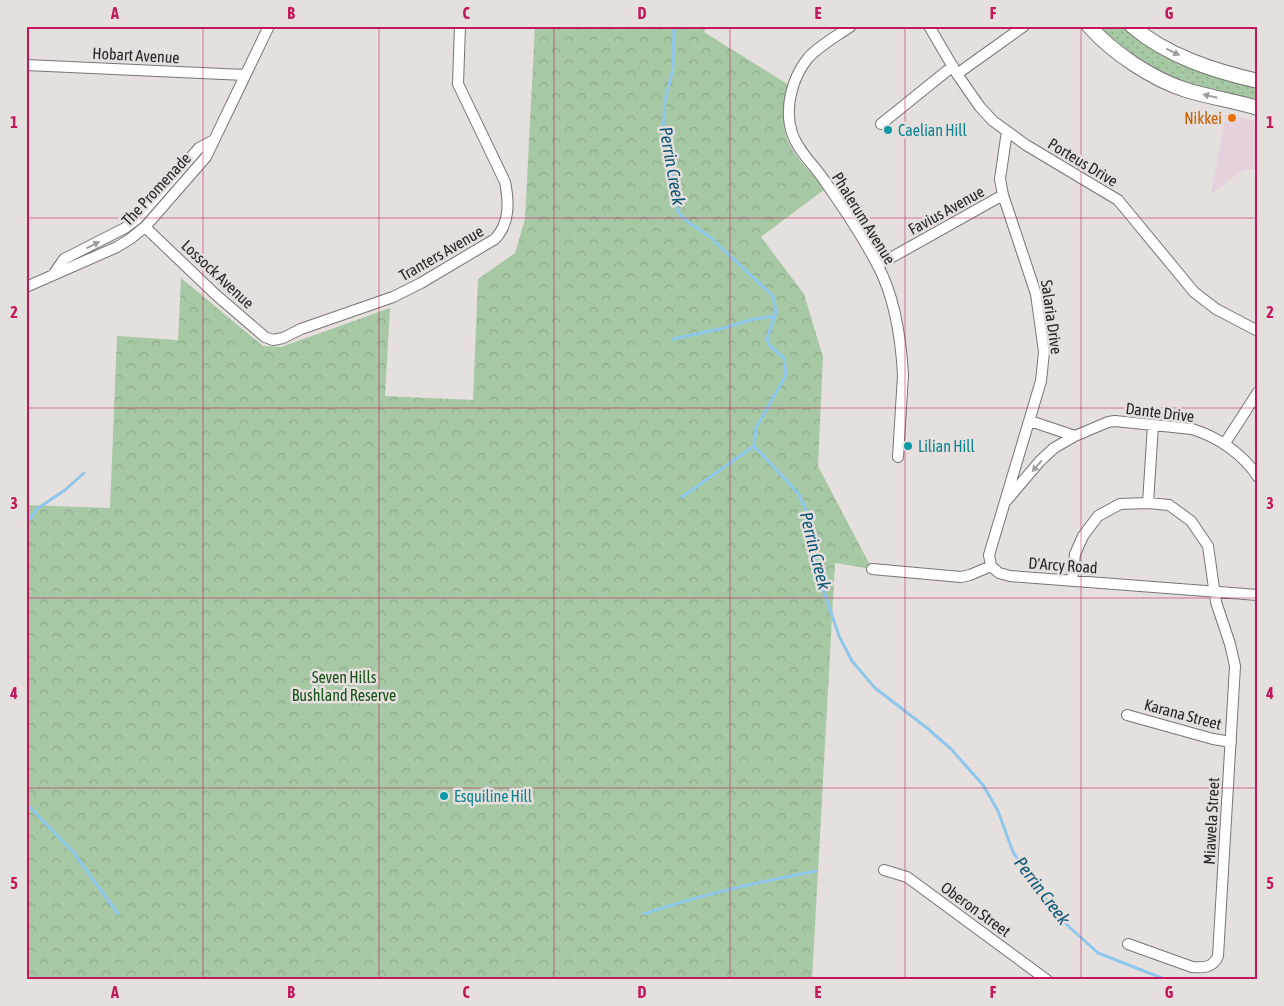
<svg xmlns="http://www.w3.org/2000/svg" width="1284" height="1006" font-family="'Asap Condensed',sans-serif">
<defs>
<pattern id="grass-dots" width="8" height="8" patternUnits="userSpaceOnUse" patternTransform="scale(1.25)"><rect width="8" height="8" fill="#a7c8a4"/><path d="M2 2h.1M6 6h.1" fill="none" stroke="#90ac8d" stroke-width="1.8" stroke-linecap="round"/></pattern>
<pattern id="forest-crowns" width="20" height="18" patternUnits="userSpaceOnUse" patternTransform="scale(1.25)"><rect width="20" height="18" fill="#a7c8a4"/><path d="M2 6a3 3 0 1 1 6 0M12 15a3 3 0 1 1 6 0" fill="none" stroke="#90ac8d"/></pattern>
</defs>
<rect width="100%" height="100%" fill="#e5e0de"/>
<path fill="#e5d0de" d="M 1226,114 L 1258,122 L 1258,170 L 1244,169 L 1211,194 Z"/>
<path fill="url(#grass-dots)" d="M 1093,26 L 1128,26 L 1258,84 L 1258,104 L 1188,88 L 1136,62 Z"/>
<path fill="url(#forest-crowns)" d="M 535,26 L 707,26 L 704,32 L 789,85 C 786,100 781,121 786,135 C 792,156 812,173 825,189 L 761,237 L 804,294 L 823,357 L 818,466 L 872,569 L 835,563 L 812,980 L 26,980 L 26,505 L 110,508 L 117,336 L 178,340 L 181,278 L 263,346 L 281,347 L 390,308 L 385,396 L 473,400 L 478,279 L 515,253 L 525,219 Z"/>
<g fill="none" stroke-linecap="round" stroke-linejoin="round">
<path stroke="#8ec7eb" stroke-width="3" d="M 674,26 L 673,69 L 665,101 L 663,136 L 670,159 L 674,181 L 675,200 L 678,212 L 688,222 L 710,237 L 773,296 L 776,312 L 767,339 L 769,345 L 784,358 L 786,375 L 756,428 L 754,446 L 798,493 L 807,512 L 811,542 L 824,592 L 839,636 L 852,661 L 875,688 L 927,728 L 951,749 L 983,785 L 998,811 L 1013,852 L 1033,883 L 1066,924 L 1098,953 L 1167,980
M 673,339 L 724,328 L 750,320 L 775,316
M 682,497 L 754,446
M 26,524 L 37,509 L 65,490 L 84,473
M 26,803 L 74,853 L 118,914
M 644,914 C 700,895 758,882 816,871"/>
<defs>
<path id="street" d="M 851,26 C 837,36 820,45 808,58 C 792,78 784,108 792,133 C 798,151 814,165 824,180 C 843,207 862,235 877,264 C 895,297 901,338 903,375 L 898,457
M 929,26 L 957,74 L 980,107 L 993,121 L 1026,145 L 1118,200 L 1194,292 L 1216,309 L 1258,331
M 26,65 L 245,75
M 957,74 L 1024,26
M 881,124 L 953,66
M 145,227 L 215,294 L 265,337 L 273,340 L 283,338 L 301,329 L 393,297 L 421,283 L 495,239 C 510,223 509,202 505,182 L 458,84 L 460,26
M 878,265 L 1003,195
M 55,272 L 64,259 L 125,228 L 138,218 L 199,148 L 214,140
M 26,287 L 117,247 L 130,239 L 145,227 L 206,157 L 269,26
M 1030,421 L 1075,436 L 1108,422 L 1115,421 L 1192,429 C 1218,437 1243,454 1258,477
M 1225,443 L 1258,392
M 1007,500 L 1040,461 L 1054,448 L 1075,436
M 1148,503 L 1153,425
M 991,566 L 989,555 L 1041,381 L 1044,352 L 1036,294 L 1003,195 L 1000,179 L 1007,131
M 991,566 L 999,573 L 1010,576 L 1258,595
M 872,569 L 961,577 L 970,575 L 991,566
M 1072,581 L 1075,554 L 1083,536 L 1098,516 L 1120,504 L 1148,503 L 1169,505 L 1191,521 L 1208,546 L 1216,602 L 1230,644 L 1235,666 L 1218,956 C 1213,968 1203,968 1192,967 L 1128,944
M 1127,715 L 1213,739 L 1231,742
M 884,870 L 907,877 L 1047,980"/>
<path id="secondary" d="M 1089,26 C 1113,53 1152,79 1186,90 C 1209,97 1234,101 1258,108
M 1132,26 C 1167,56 1214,71 1258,81"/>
</defs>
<use href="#street" stroke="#787473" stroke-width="12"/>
<use href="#secondary" stroke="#787473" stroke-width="16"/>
<use href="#street" stroke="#fff" stroke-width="10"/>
<use href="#secondary" stroke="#fff" stroke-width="14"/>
</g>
<defs><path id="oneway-solid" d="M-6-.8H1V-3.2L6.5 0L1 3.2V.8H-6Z" transform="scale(1.25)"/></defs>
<g fill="#9f9e9d">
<use href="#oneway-solid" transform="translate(1173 52) rotate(26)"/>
<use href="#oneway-solid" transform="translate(1210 96) rotate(-167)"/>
<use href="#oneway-solid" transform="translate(93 245) rotate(-27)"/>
<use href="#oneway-solid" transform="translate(1037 466) rotate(131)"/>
</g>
<path fill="none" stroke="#c2185b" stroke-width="1" stroke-opacity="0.55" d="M 203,26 L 203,980M 379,26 L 379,980M 554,26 L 554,980M 730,26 L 730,980M 905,26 L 905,980M 1081,26 L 1081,980M 26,218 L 1258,218M 26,408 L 1258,408M 26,598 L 1258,598M 26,788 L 1258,788"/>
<circle fill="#e8710a" stroke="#e5e0de" stroke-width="2" cx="1232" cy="118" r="5"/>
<g fill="#0f9aa8" stroke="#e5e0de" stroke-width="2">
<circle cx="888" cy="130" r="5"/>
<circle cx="908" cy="446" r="5"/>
<circle cx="444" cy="796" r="5"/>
</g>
<g text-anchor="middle" stroke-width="5" stroke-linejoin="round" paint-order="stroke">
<g font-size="16" fill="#292726" stroke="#e5e0de">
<text transform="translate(136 55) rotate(3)" y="6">Hobart Avenue</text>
<text transform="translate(1083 162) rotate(31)" y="6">Porteus Drive</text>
<text transform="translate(156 189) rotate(-47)" y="6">The Promenade</text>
<text transform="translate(946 210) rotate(-29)" y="6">Favius Avenue</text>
<text transform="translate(864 218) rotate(58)" y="6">Phalerum Avenue</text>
<text transform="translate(441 253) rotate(-30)" y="6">Tranters Avenue</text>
<text transform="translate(218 274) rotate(43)" y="6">Lossock Avenue</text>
<text transform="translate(1052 317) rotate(82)" y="6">Salaria Drive</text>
<text transform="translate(1160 412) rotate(7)" y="6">Dante Drive</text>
<text transform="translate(1063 565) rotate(4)" y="6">D'Arcy Road</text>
<text transform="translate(1183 714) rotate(15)" y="6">Karana Street</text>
<text transform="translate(1211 821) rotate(-87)" y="6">Miawela Street</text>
<text transform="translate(976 909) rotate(36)" y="6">Oberon Street</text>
</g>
<g font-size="16" fill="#c56008" stroke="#e5e0de" text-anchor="end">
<text x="1222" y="124">Nikkei</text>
</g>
<g font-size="16" fill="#0d838f" stroke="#e5e0de" text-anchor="start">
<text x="898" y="136">Caelian Hill</text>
<text x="918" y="452">Lilian Hill</text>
<text x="454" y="802">Esquiline Hill</text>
</g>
<g font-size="16" fill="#155015" stroke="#e5e0de">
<text x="344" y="683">Seven Hills<tspan x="344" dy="18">Bushland Reserve</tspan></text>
</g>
<g font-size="18" font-style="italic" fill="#0d5577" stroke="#e5e0de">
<text transform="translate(672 166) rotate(80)" y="6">Perrin Creek</text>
<text transform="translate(815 551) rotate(76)" y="6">Perrin Creek</text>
<text transform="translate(1042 891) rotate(53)" y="6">Perrin Creek</text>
</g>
</g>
<rect width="1284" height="1006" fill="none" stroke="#e5e0de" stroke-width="55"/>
<rect x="28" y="28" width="1228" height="950" fill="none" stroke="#c2185b" stroke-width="2"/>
<g font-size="16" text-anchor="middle" font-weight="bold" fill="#c2185b">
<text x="115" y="19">A</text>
<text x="291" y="19">B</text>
<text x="466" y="19">C</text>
<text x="642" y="19">D</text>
<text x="818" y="19">E</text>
<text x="993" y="19">F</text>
<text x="1169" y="19">G</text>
<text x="14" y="128">1</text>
<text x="1270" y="128">1</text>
<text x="14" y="318">2</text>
<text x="1270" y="318">2</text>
<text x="14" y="509">3</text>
<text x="1270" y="509">3</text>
<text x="14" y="699">4</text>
<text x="1270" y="699">4</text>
<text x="14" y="889">5</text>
<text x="1270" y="889">5</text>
<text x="115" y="998">A</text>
<text x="291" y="998">B</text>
<text x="466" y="998">C</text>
<text x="642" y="998">D</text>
<text x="818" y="998">E</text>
<text x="993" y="998">F</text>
<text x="1169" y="998">G</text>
</g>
</svg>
